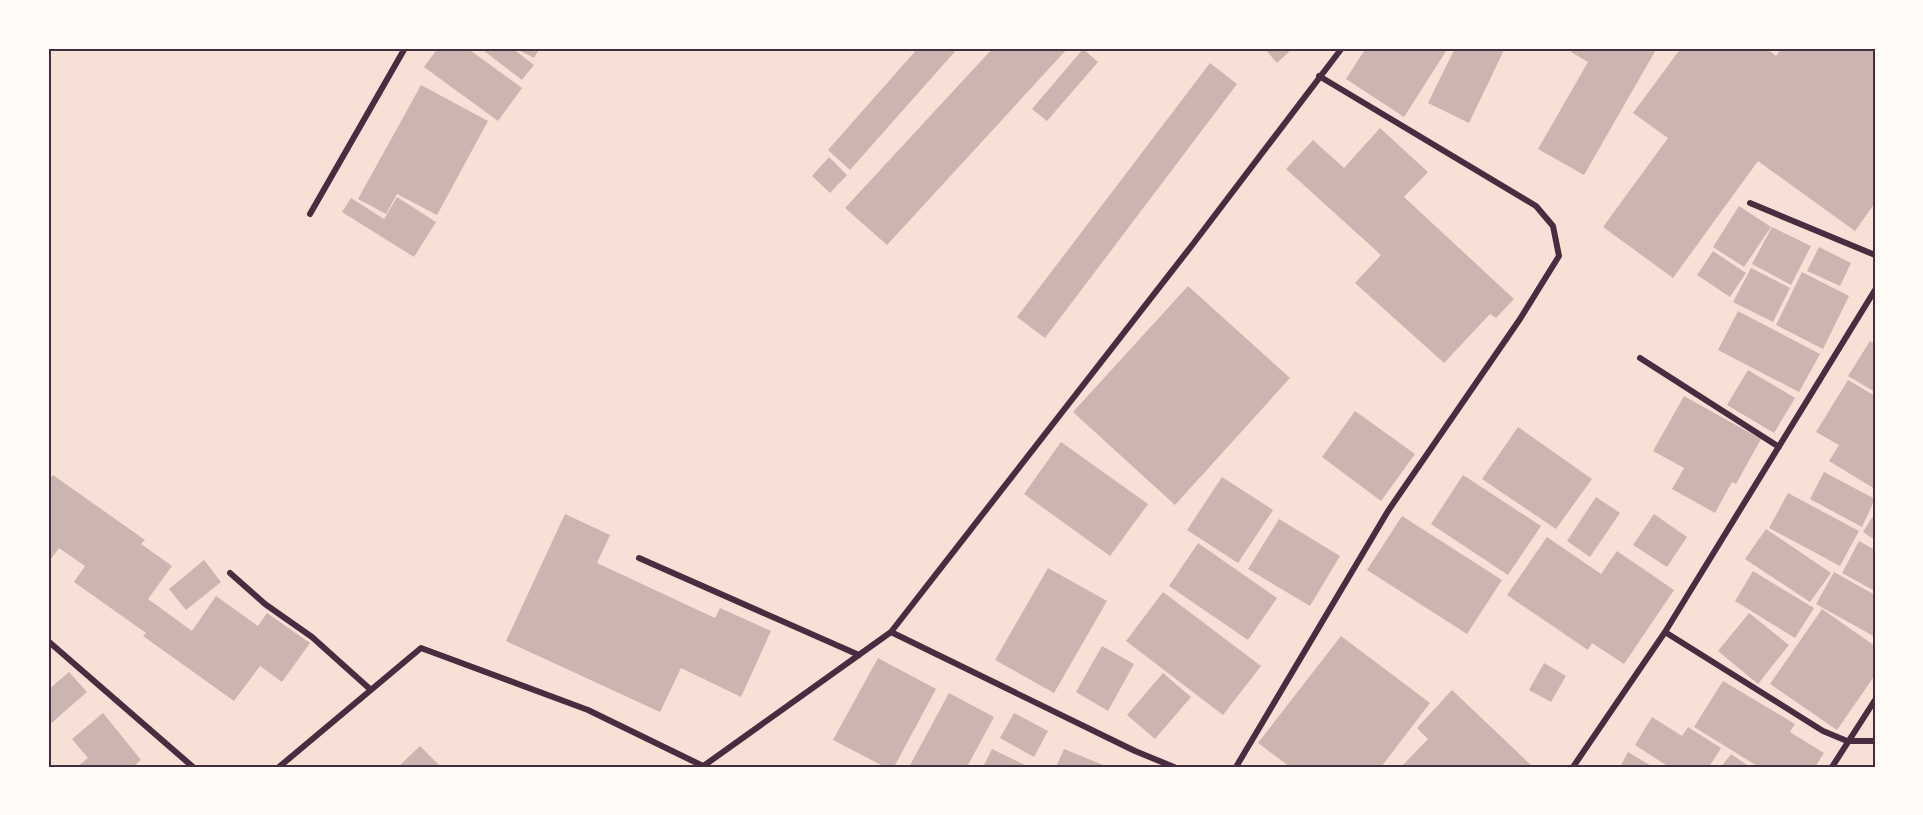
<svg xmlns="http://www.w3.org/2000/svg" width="1923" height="815" font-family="'PT Sans Narrow',sans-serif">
<rect width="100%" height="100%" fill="#f7e1d7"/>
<path fill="#ccb4b1" d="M 438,48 L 467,48 L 522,88 L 498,121 L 424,67 Z
M 480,48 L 512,48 L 534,65 L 522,80 Z
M 515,48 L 540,48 L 534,58 Z
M 918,48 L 958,48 L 850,170 L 828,150 Z
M 993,48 L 1068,48 L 887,245 L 845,208 Z
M 1264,48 L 1293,48 L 1277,63 Z
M 1366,48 L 1448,48 L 1404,117 L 1346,79 Z
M 1455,48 L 1505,48 L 1469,123 L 1428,103 Z
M 1573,48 L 1657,48 L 1584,175 L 1538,149 L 1588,62 L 1571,52 Z
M 1681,48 L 1766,48 L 1776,56 L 1782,48 L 1875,48 L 1875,203 L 1855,231 L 1758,161 L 1673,278 L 1603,227 L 1668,138 L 1633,113 Z
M 1083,49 L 1098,62 L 1047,121 L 1032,109 Z
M 1210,63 L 1237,84 L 1045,338 L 1017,317 Z
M 421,85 L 488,121 L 437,215 L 397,194 L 386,214 L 358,199 Z
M 1380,128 L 1428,172 L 1404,197 L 1514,299 L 1496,318 L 1490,314 L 1444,363 L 1355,283 L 1381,255 L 1286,169 L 1313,140 L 1344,168 Z
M 829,157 L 847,175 L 830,193 L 812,176 Z
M 397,197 L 436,222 L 414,257 L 342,212 L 351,198 L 384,219 Z
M 1739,206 L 1771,227 L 1744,267 L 1713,247 Z
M 1772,227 L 1811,246 L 1791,285 L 1752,264 Z
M 1819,247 L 1851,263 L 1840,286 L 1807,271 Z
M 1713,251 L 1746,273 L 1730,297 L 1697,275 Z
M 1751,268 L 1790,288 L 1773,322 L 1733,302 Z
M 1802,272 L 1849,296 L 1823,349 L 1776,325 Z
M 1188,286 L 1290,378 L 1175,505 L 1073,412 Z
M 1738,311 L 1820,354 L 1799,392 L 1718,350 Z
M 1870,341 L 1875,344 L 1875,392 L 1848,376 Z
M 1748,370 L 1795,398 L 1774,433 L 1727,405 Z
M 1848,380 L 1875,396 L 1875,489 L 1829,461 L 1839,445 L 1816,432 Z
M 1684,396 L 1761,439 L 1736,484 L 1732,482 L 1715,513 L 1672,489 L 1684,468 L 1653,451 Z
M 1355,411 L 1415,454 L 1381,501 L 1322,457 Z
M 1518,427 L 1592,479 L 1556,529 L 1482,479 Z
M 1061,442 L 1148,504 L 1110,556 L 1024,494 Z
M 1824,472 L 1875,499 L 1862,527 L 1810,499 Z
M 53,475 L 145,540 L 141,544 L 172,566 L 148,599 L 192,631 L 216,596 L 258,626 L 267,613 L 310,643 L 282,682 L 260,666 L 234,701 L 143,636 L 146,633 L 74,582 L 85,566 L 59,548 L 48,563 L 48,481 Z
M 1463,475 L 1541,526 L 1508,575 L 1431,524 Z
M 1222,477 L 1273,510 L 1238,563 L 1187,530 Z
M 1788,493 L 1859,531 L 1840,566 L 1769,528 Z
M 1596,497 L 1620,513 L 1590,557 L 1567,541 Z
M 1875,513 L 1875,540 L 1863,532 Z
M 565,514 L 610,535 L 597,563 L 715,618 L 720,608 L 771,631 L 741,697 L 681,668 L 660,712 L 506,641 Z
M 1654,514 L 1687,537 L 1667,567 L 1633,545 Z
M 1402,516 L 1502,580 L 1467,634 L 1367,570 Z
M 1279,519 L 1340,556 L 1310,606 L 1248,569 Z
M 1766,529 L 1831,573 L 1810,602 L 1745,559 Z
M 1547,537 L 1601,574 L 1617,551 L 1674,590 L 1624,664 L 1592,643 L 1588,650 L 1507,595 Z
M 1859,541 L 1875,550 L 1875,591 L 1842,573 Z
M 1198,543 L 1277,598 L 1248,640 L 1169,586 Z
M 204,560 L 221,582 L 186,610 L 169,589 Z
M 1048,568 L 1107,601 L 1054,693 L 995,660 Z
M 1753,571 L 1814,608 L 1795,638 L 1735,601 Z
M 1834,572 L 1875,595 L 1875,637 L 1816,604 Z
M 1163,592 L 1261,666 L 1223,715 L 1126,641 Z
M 1822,609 L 1875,646 L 1875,675 L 1837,730 L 1770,684 Z
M 1749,613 L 1789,645 L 1758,684 L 1718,651 Z
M 1341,636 L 1430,703 L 1381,767 L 1290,767 L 1258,743 Z
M 1102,646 L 1134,664 L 1108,711 L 1076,692 Z
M 878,658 L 936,689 L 894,767 L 885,767 L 833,740 Z
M 1544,663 L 1566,676 L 1551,702 L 1529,690 Z
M 69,672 L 87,692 L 48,726 L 48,690 Z
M 1163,673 L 1191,697 L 1155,739 L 1127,715 Z
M 1723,681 L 1795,724 L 1790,732 L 1824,753 L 1815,767 L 1759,767 L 1694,727 Z
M 1452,690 L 1533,767 L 1401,767 L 1428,739 L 1417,728 Z
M 949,693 L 994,717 L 967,767 L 909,767 Z
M 103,713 L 141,760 L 133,767 L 77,767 L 88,758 L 72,739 Z
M 1014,713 L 1048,731 L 1034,757 L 1000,738 Z
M 1652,717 L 1682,736 L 1688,727 L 1721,748 L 1709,767 L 1669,767 L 1635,745 Z
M 420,746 L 441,767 L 398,767 Z
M 992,749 L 1029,767 L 983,767 Z
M 1064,749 L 1108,767 L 1056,767 Z
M 1628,752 L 1653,767 L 1620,767 Z
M 1731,754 L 1750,767 L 1721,767 Z"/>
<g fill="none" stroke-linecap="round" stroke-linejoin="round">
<path stroke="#4a2c40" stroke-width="6" d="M 1750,203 L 1875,255
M 310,214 L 405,48
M 1640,358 L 1779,447
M 639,558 L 859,655
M 230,573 L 265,604 L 312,637 L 371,690
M 891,632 L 1135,751 L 1174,767
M 1665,632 L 1823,731 L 1847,741 L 1875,741
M 48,641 L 193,767
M 279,767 L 421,648 L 588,710 L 703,766
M 702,767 L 891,632 L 1193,244 L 1342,48
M 1236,767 L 1388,511 L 1520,319 L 1559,256 L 1553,226 L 1536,206 L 1319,76
M 1573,767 L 1665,632 L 1875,290
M 1832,767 L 1875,700"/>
</g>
<rect width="1923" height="815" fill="none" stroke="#fffaf5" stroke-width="99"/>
<rect x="50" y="50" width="1824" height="716" fill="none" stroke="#4a2c40" stroke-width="2"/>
</svg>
